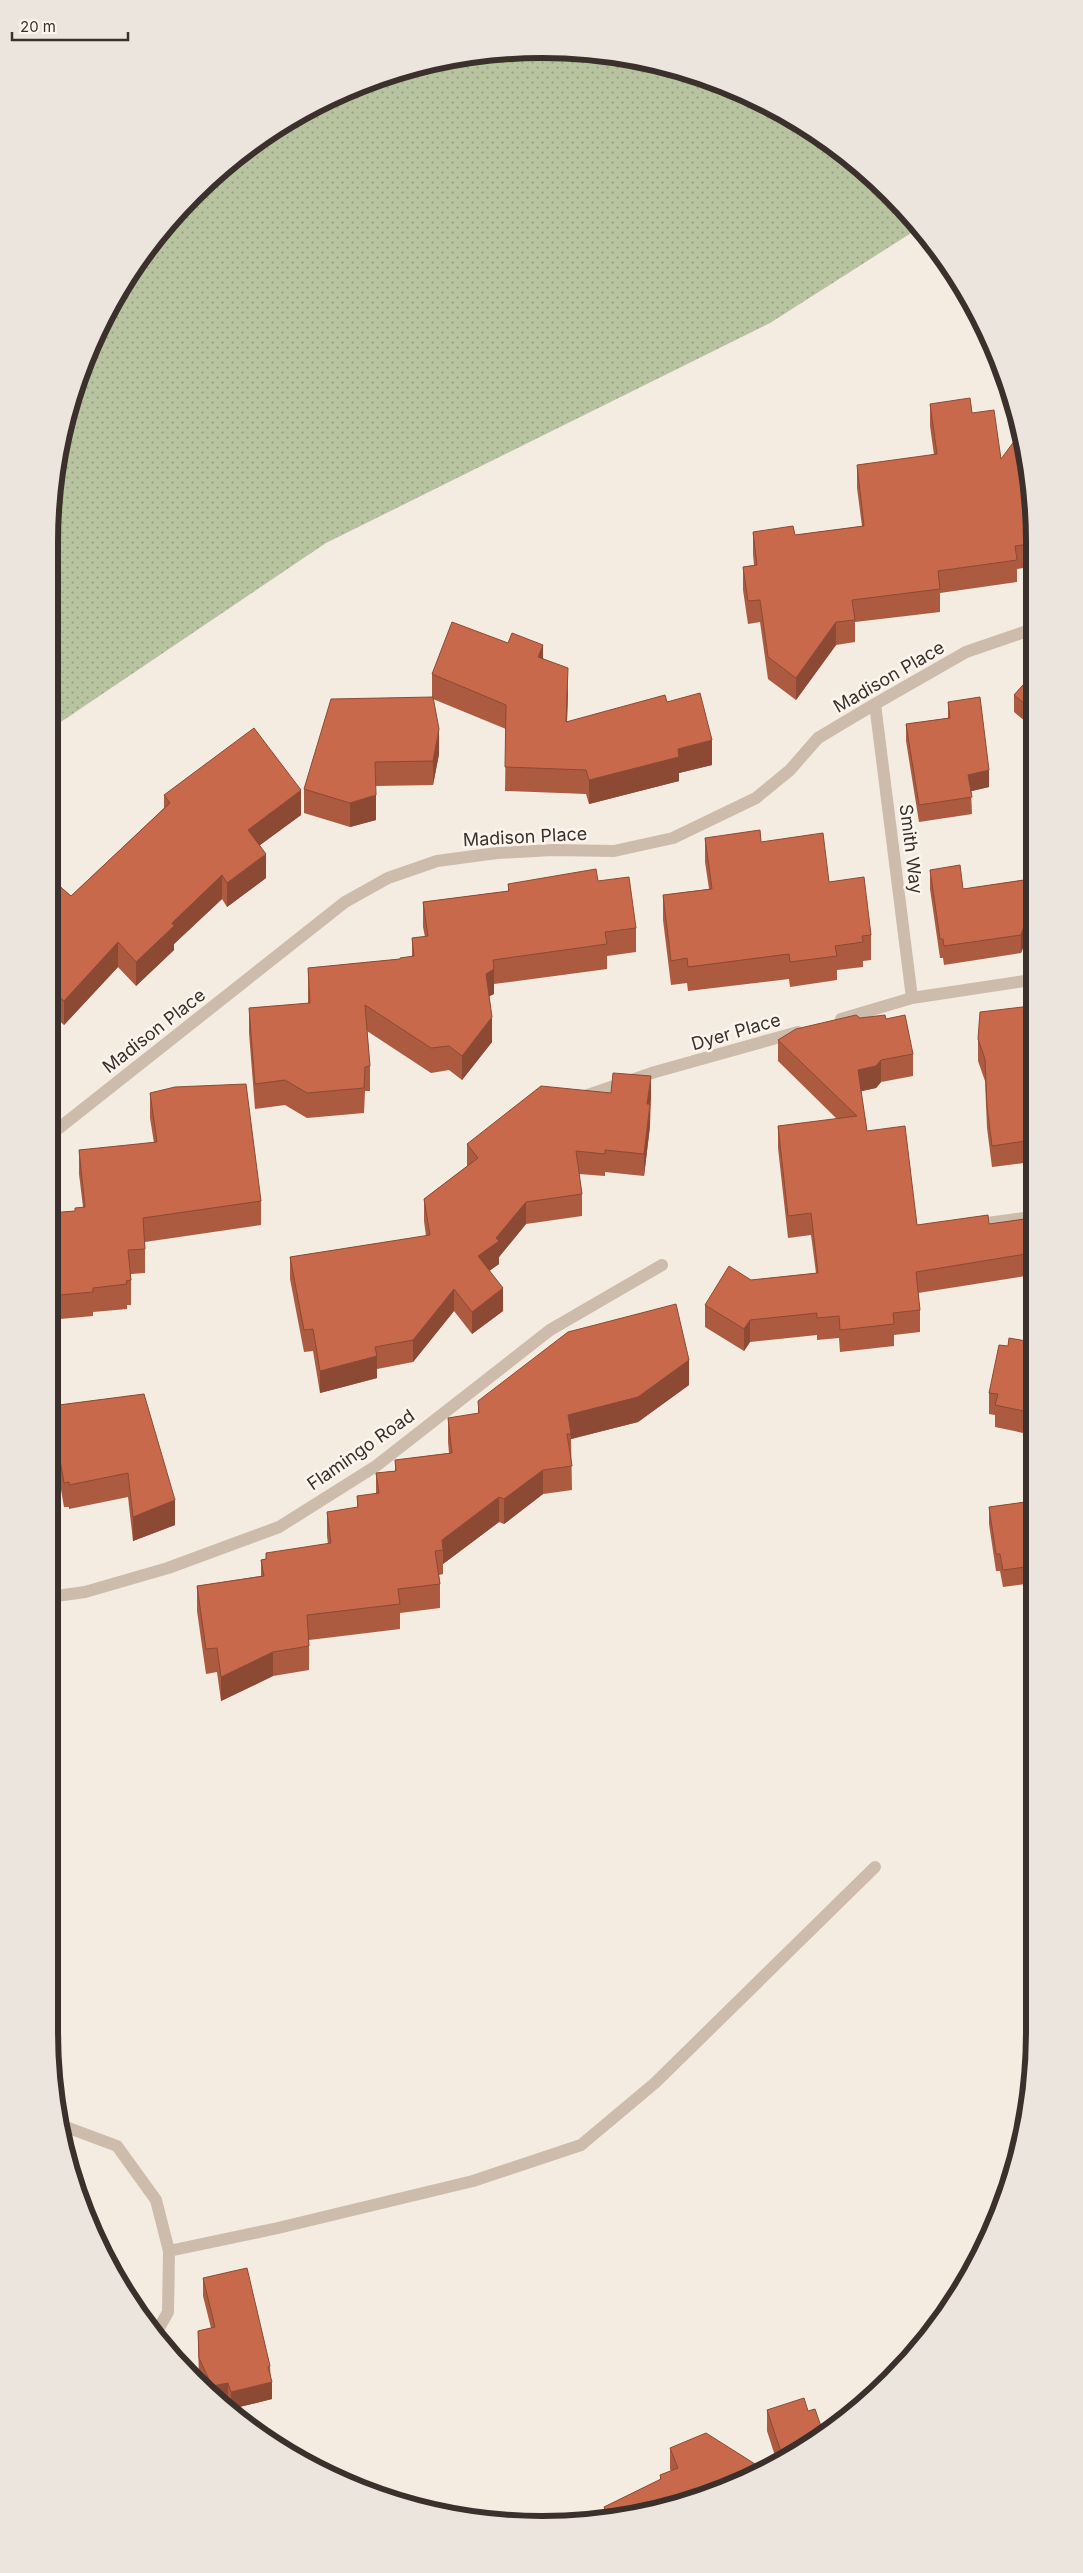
<svg xmlns="http://www.w3.org/2000/svg" width="1083" height="2573" font-family="Inter,sans-serif">
<defs>
<pattern id="grass-dots" width="8" height="8" patternUnits="userSpaceOnUse" patternTransform="scale(1.25)"><rect width="8" height="8" fill="#b8c4a0"/><path d="M2 2h.1M6 6h.1" fill="none" stroke="#97a083" stroke-width="1.8" stroke-linecap="round"/></pattern>
</defs>
<rect width="100%" height="100%" fill="#f4ebe1"/>
<path fill="url(#grass-dots)" d="M 509,50 L 606,53 L 700,75 L 815,132 L 912,217 L 919,228 L 770,323 L 326,543 L 49,730 L 49,542 L 53,477 L 75,383 L 115,295 L 171,217 L 241,151 L 323,100 L 414,66 Z"/>
<g fill="none" stroke-linecap="round" stroke-linejoin="round">
<path stroke="#cdbbac" stroke-width="12" d="M 875,704 L 912,998
M 841,1019 L 912,998 L 1031,980
M 582,1097 L 655,1072 L 798,1032
M 49,1136 L 345,902 L 388,878 L 437,861 L 497,853 L 553,850 L 614,851 L 673,838 L 756,798 L 790,770 L 818,738 L 875,704 L 966,652 L 1030,630
M 972,1225 L 1032,1217
M 49,1597 L 85,1592 L 168,1568 L 279,1527 L 376,1466 L 550,1330 L 662,1265
M 1033,1663 L 1030,1667 L 1033,1689
M 58,2124 L 117,2146 L 156,2200 L 169,2251 L 168,2312 L 155,2335
M 169,2251 L 278,2228 L 473,2181 L 581,2145 L 655,2083 L 875,1867"/>
</g>
<path fill="#ac5a40" d="M 930,404 L 972,413 L 1001,459 L 1030,477 L 1030,567 L 1017,569 L 1017,582 L 940,593 L 940,612 L 855,622 L 855,642 L 836,645 L 796,700 L 768,679 L 760,622 L 748,624 L 743,590 L 743,567 L 754,565 L 753,554 L 753,532 L 795,535 L 862,526 L 857,488 L 857,465 L 934,455 L 930,426 Z
M 543,658 L 568,692 L 567,722 L 667,702 L 712,765 L 679,773 L 679,781 L 589,804 L 586,794 L 505,791 L 506,729 L 433,699 L 439,754 L 433,785 L 375,786 L 376,820 L 350,827 L 304,813 L 304,789 L 432,697 L 432,674 Z
M 1031,676 L 1031,726 L 1014,712 L 1014,695 Z
M 948,702 L 989,787 L 971,791 L 972,814 L 919,822 L 906,741 L 906,724 L 948,718 Z
M 164,795 L 301,815 L 260,845 L 266,878 L 227,907 L 222,899 L 174,944 L 174,950 L 136,986 L 118,967 L 64,1025 L 50,1013 L 49,877 L 71,896 L 164,808 Z
M 705,838 L 829,882 L 871,935 L 871,960 L 863,961 L 863,967 L 837,970 L 837,980 L 790,987 L 789,979 L 688,991 L 687,983 L 671,985 L 663,920 L 663,895 L 709,889 L 705,862 Z
M 1028,852 L 1031,852 L 1031,944 L 1024,945 L 1021,953 L 944,965 L 943,958 L 940,958 L 930,889 L 930,870 L 963,889 L 1029,879 L 1028,871 Z
M 598,881 L 636,928 L 636,952 L 607,956 L 607,969 L 494,984 L 494,994 L 489,996 L 492,1042 L 462,1080 L 449,1070 L 431,1073 L 367,1031 L 370,1066 L 370,1091 L 365,1091 L 364,1113 L 307,1118 L 285,1105 L 255,1109 L 249,1033 L 249,1008 L 308,1004 L 308,968 L 400,959 L 412,956 L 412,938 L 425,937 L 423,927 L 423,902 L 508,891 L 508,884 Z
M 1031,1006 L 1032,1162 L 992,1167 L 987,1128 L 985,1081 L 978,1061 L 978,1039 Z
M 860,1018 L 886,1019 L 913,1054 L 913,1076 L 881,1082 L 876,1088 L 861,1091 L 867,1131 L 917,1225 L 989,1224 L 1032,1218 L 1032,1275 L 918,1293 L 920,1310 L 920,1332 L 894,1335 L 894,1346 L 840,1352 L 839,1338 L 817,1340 L 817,1335 L 750,1342 L 744,1351 L 705,1327 L 705,1305 L 751,1280 L 816,1273 L 811,1235 L 788,1238 L 778,1148 L 778,1126 L 837,1119 L 778,1061 L 778,1040 Z
M 150,1093 L 261,1201 L 261,1225 L 145,1242 L 145,1273 L 131,1274 L 131,1305 L 127,1305 L 127,1309 L 93,1312 L 93,1316 L 49,1320 L 49,1213 L 75,1211 L 83,1207 L 79,1174 L 79,1150 L 154,1143 L 150,1118 Z
M 651,1098 L 650,1126 L 644,1176 L 605,1172 L 605,1176 L 579,1174 L 582,1194 L 582,1216 L 526,1224 L 499,1257 L 499,1264 L 489,1271 L 503,1311 L 472,1334 L 454,1311 L 413,1362 L 377,1369 L 377,1378 L 320,1393 L 313,1351 L 304,1352 L 290,1279 L 290,1257 L 426,1236 L 424,1221 L 424,1199 L 467,1166 L 467,1144 Z
M 1032,1342 L 1033,1435 L 995,1427 L 995,1415 L 989,1414 L 989,1393 L 1008,1346 Z
M 689,1385 L 638,1422 L 571,1439 L 572,1490 L 543,1494 L 504,1524 L 499,1522 L 443,1564 L 443,1574 L 439,1575 L 440,1584 L 440,1608 L 400,1613 L 400,1629 L 309,1640 L 309,1670 L 273,1676 L 221,1701 L 217,1672 L 206,1674 L 197,1611 L 197,1586 L 261,1576 L 261,1560 L 328,1544 L 327,1536 L 327,1512 L 357,1508 L 357,1496 L 376,1494 L 376,1473 L 395,1471 L 395,1460 L 449,1453 L 448,1442 L 448,1418 L 478,1414 L 478,1401 Z
M 144,1394 L 175,1525 L 133,1541 L 128,1497 L 69,1509 L 69,1507 L 64,1507 L 51,1431 L 51,1406 Z
M 1033,1501 L 1033,1583 L 1003,1587 L 1000,1571 L 996,1571 L 989,1524 L 989,1507 Z
M 203,2278 L 270,2366 L 272,2399 L 231,2409 L 228,2400 L 217,2402 L 206,2392 L 199,2375 L 198,2348 L 198,2331 L 211,2328 L 203,2296 Z
M 767,2410 L 808,2411 L 815,2441 L 777,2462 L 767,2431 Z
M 670,2448 L 763,2469 L 638,2515 L 604,2519 L 604,2507 L 660,2480 L 660,2475 L 671,2471 L 670,2469 Z"/>
<path fill="#8c4a34" d="M 836,622 L 836,645 L 796,700 L 796,678 Z
M 543,645 L 543,669 L 538,657 Z
M 568,668 L 568,692 L 566,747 L 566,722 Z
M 439,729 L 439,754 L 433,785 L 433,761 Z
M 712,740 L 712,765 L 679,773 L 679,781 L 589,804 L 589,780 L 678,749 Z
M 989,770 L 989,787 L 968,792 L 968,775 Z
M 301,790 L 301,815 L 248,854 L 248,830 Z
M 376,795 L 376,820 L 350,827 L 350,803 Z
M 266,854 L 266,878 L 227,907 L 227,883 Z
M 222,875 L 222,899 L 174,944 L 174,950 L 136,986 L 136,962 L 172,923 Z
M 1024,926 L 1024,945 L 1021,953 L 1021,935 Z
M 118,942 L 118,967 L 64,1025 L 64,1001 Z
M 494,969 L 494,994 L 486,998 L 486,974 Z
M 50,989 L 50,1013 L 49,1015 L 49,991 Z
M 492,1017 L 492,1042 L 462,1080 L 462,1056 Z
M 881,1060 L 881,1082 L 876,1088 L 858,1092 L 858,1070 Z
M 651,1076 L 651,1098 L 647,1126 L 647,1104 Z
M 650,1104 L 650,1126 L 644,1176 L 644,1154 Z
M 526,1202 L 526,1224 L 499,1257 L 499,1264 L 478,1279 L 478,1256 L 496,1238 Z
M 503,1288 L 503,1311 L 472,1334 L 472,1312 Z
M 454,1289 L 454,1311 L 413,1362 L 413,1340 Z
M 750,1320 L 750,1342 L 744,1351 L 744,1329 Z
M 377,1356 L 377,1378 L 320,1393 L 320,1371 Z
M 689,1360 L 689,1385 L 638,1422 L 571,1439 L 568,1415 Z
M 543,1470 L 543,1494 L 504,1524 L 504,1499 Z
M 499,1497 L 499,1522 L 443,1564 L 443,1550 L 442,1540 Z
M 175,1500 L 175,1525 L 133,1541 L 133,1517 Z
M 273,1652 L 273,1676 L 221,1701 L 221,1677 Z
M 272,2382 L 272,2399 L 231,2409 L 231,2392 Z
M 228,2383 L 228,2400 L 217,2402 L 212,2397 L 212,2386 Z"/>
<path fill="#c8694b" stroke="#8c4a34" d="M 970,398 L 972,413 L 994,410 L 1001,459 L 1021,432 L 1030,477 L 1030,544 L 1015,546 L 1017,560 L 938,571 L 940,589 L 852,600 L 855,620 L 836,622 L 796,678 L 768,657 L 760,600 L 748,601 L 743,567 L 757,565 L 753,532 L 793,526 L 795,535 L 864,526 L 857,465 L 937,454 L 930,404 Z
M 452,622 L 508,643 L 512,633 L 543,645 L 538,657 L 568,668 L 566,722 L 665,695 L 667,702 L 700,693 L 712,740 L 678,749 L 679,757 L 589,780 L 586,770 L 505,767 L 506,705 L 432,674 Z
M 1031,676 L 1031,709 L 1014,695 Z
M 433,697 L 439,729 L 433,761 L 375,762 L 376,795 L 350,803 L 304,789 L 331,699 Z
M 980,697 L 989,770 L 968,775 L 972,797 L 919,805 L 906,724 L 950,718 L 948,702 Z
M 254,728 L 301,790 L 248,830 L 266,854 L 227,883 L 222,875 L 172,923 L 174,926 L 136,962 L 118,942 L 64,1001 L 50,989 L 49,991 L 49,877 L 71,896 L 170,803 L 164,795 Z
M 760,830 L 761,842 L 823,833 L 829,882 L 864,877 L 871,935 L 862,936 L 863,942 L 835,946 L 837,956 L 790,962 L 789,954 L 688,967 L 687,958 L 671,961 L 663,895 L 712,889 L 705,838 Z
M 1028,852 L 1031,852 L 1031,873 Z
M 960,865 L 963,889 L 1031,879 L 1031,925 L 1024,926 L 1021,935 L 944,946 L 943,939 L 940,939 L 930,870 Z
M 596,869 L 598,881 L 629,877 L 636,928 L 605,932 L 607,944 L 493,960 L 494,969 L 486,974 L 492,1017 L 462,1056 L 449,1046 L 431,1048 L 365,1005 L 370,1066 L 365,1067 L 364,1088 L 307,1093 L 285,1080 L 255,1084 L 249,1008 L 310,1003 L 308,968 L 400,959 L 400,958 L 414,956 L 412,938 L 428,936 L 423,902 L 509,891 L 508,884 Z
M 1031,1006 L 1032,1140 L 992,1146 L 987,1106 L 985,1059 L 978,1039 L 980,1012 Z
M 856,1015 L 860,1018 L 885,1015 L 886,1019 L 905,1015 L 913,1054 L 881,1060 L 876,1066 L 858,1070 L 867,1131 L 905,1126 L 917,1225 L 988,1215 L 989,1224 L 1032,1218 L 1032,1253 L 916,1272 L 920,1310 L 893,1313 L 894,1324 L 840,1330 L 839,1316 L 817,1318 L 817,1313 L 750,1320 L 744,1329 L 705,1305 L 729,1266 L 751,1280 L 818,1273 L 811,1213 L 788,1216 L 778,1126 L 857,1116 L 778,1040 L 796,1029 Z
M 613,1073 L 651,1076 L 647,1104 L 650,1104 L 644,1154 L 605,1150 L 605,1154 L 576,1151 L 582,1194 L 526,1202 L 496,1238 L 499,1241 L 478,1256 L 503,1288 L 472,1312 L 454,1289 L 413,1340 L 375,1347 L 377,1356 L 320,1371 L 313,1329 L 304,1330 L 290,1257 L 430,1235 L 424,1199 L 478,1158 L 467,1144 L 541,1086 L 611,1093 Z
M 246,1084 L 261,1201 L 143,1218 L 145,1249 L 128,1250 L 131,1280 L 126,1281 L 127,1284 L 93,1288 L 93,1292 L 49,1296 L 49,1213 L 75,1211 L 75,1208 L 85,1207 L 79,1150 L 157,1142 L 150,1093 L 175,1087 Z
M 676,1304 L 689,1360 L 638,1397 L 568,1415 L 571,1434 L 567,1434 L 572,1466 L 543,1470 L 504,1499 L 499,1497 L 442,1540 L 443,1550 L 435,1551 L 440,1584 L 398,1589 L 400,1604 L 307,1615 L 309,1646 L 273,1652 L 221,1677 L 217,1648 L 206,1649 L 197,1586 L 264,1576 L 261,1560 L 266,1559 L 266,1553 L 331,1543 L 327,1512 L 358,1507 L 357,1496 L 379,1493 L 376,1473 L 396,1471 L 395,1460 L 452,1453 L 448,1418 L 479,1413 L 478,1401 L 568,1332 Z
M 1009,1338 L 1032,1342 L 1033,1413 L 995,1405 L 998,1394 L 989,1393 L 999,1345 L 1008,1346 Z
M 144,1394 L 175,1500 L 133,1517 L 128,1473 L 69,1485 L 69,1482 L 64,1483 L 51,1406 Z
M 1033,1501 L 1033,1566 L 1003,1570 L 1000,1554 L 996,1554 L 989,1507 Z
M 103,2230 L 103,2253 L 93,2231 Z
M 247,2268 L 270,2366 L 268,2367 L 272,2382 L 231,2392 L 228,2383 L 212,2386 L 199,2358 L 198,2331 L 215,2327 L 203,2278 Z
M 804,2398 L 808,2411 L 815,2409 L 824,2435 L 815,2441 L 783,2458 L 767,2410 Z
M 706,2433 L 763,2469 L 730,2487 L 638,2515 L 606,2519 L 609,2517 L 604,2507 L 661,2479 L 660,2475 L 678,2468 L 670,2448 Z"/>
<g text-anchor="middle" stroke-width="5" stroke-linejoin="round" paint-order="stroke">
<g font-size="18" fill="#3b302b" stroke="#fbf5ee">
<text transform="translate(889 677) rotate(-30)" y="6">Madison Place</text>
<text transform="translate(525 837) rotate(-3)" y="6">Madison Place</text>
<text transform="translate(911 849) rotate(83)" y="6">Smith Way</text>
<text transform="translate(154 1031) rotate(-38)" y="6">Madison Place</text>
<text transform="translate(736 1032) rotate(-16)" y="6">Dyer Place</text>
<text transform="translate(361 1450) rotate(-35)" y="6">Flamingo Road</text>
</g>
</g>
<path d="M0 0H1083V2573H0ZM542 58H542A484 484 0 0 1 1026 542V2032A484 484 0 0 1 542 2516H542A484 484 0 0 1 58 2032V542A484 484 0 0 1 542 58Z" fill="#ece5de" fill-rule="evenodd"/>
<path fill="none" stroke="#3b302b" stroke-width="6" d="M542 58H542A484 484 0 0 1 1026 542V2032A484 484 0 0 1 542 2516H542A484 484 0 0 1 58 2032V542A484 484 0 0 1 542 58Z"/>
<path d="M12 32v8h116v-8" fill="none" stroke="#3b302b" stroke-width="2.5"/>
<text x="20" y="32" font-size="15" fill="#3b302b" stroke="#fbf5ee" stroke-width="4" paint-order="stroke">20 m</text>
</svg>
